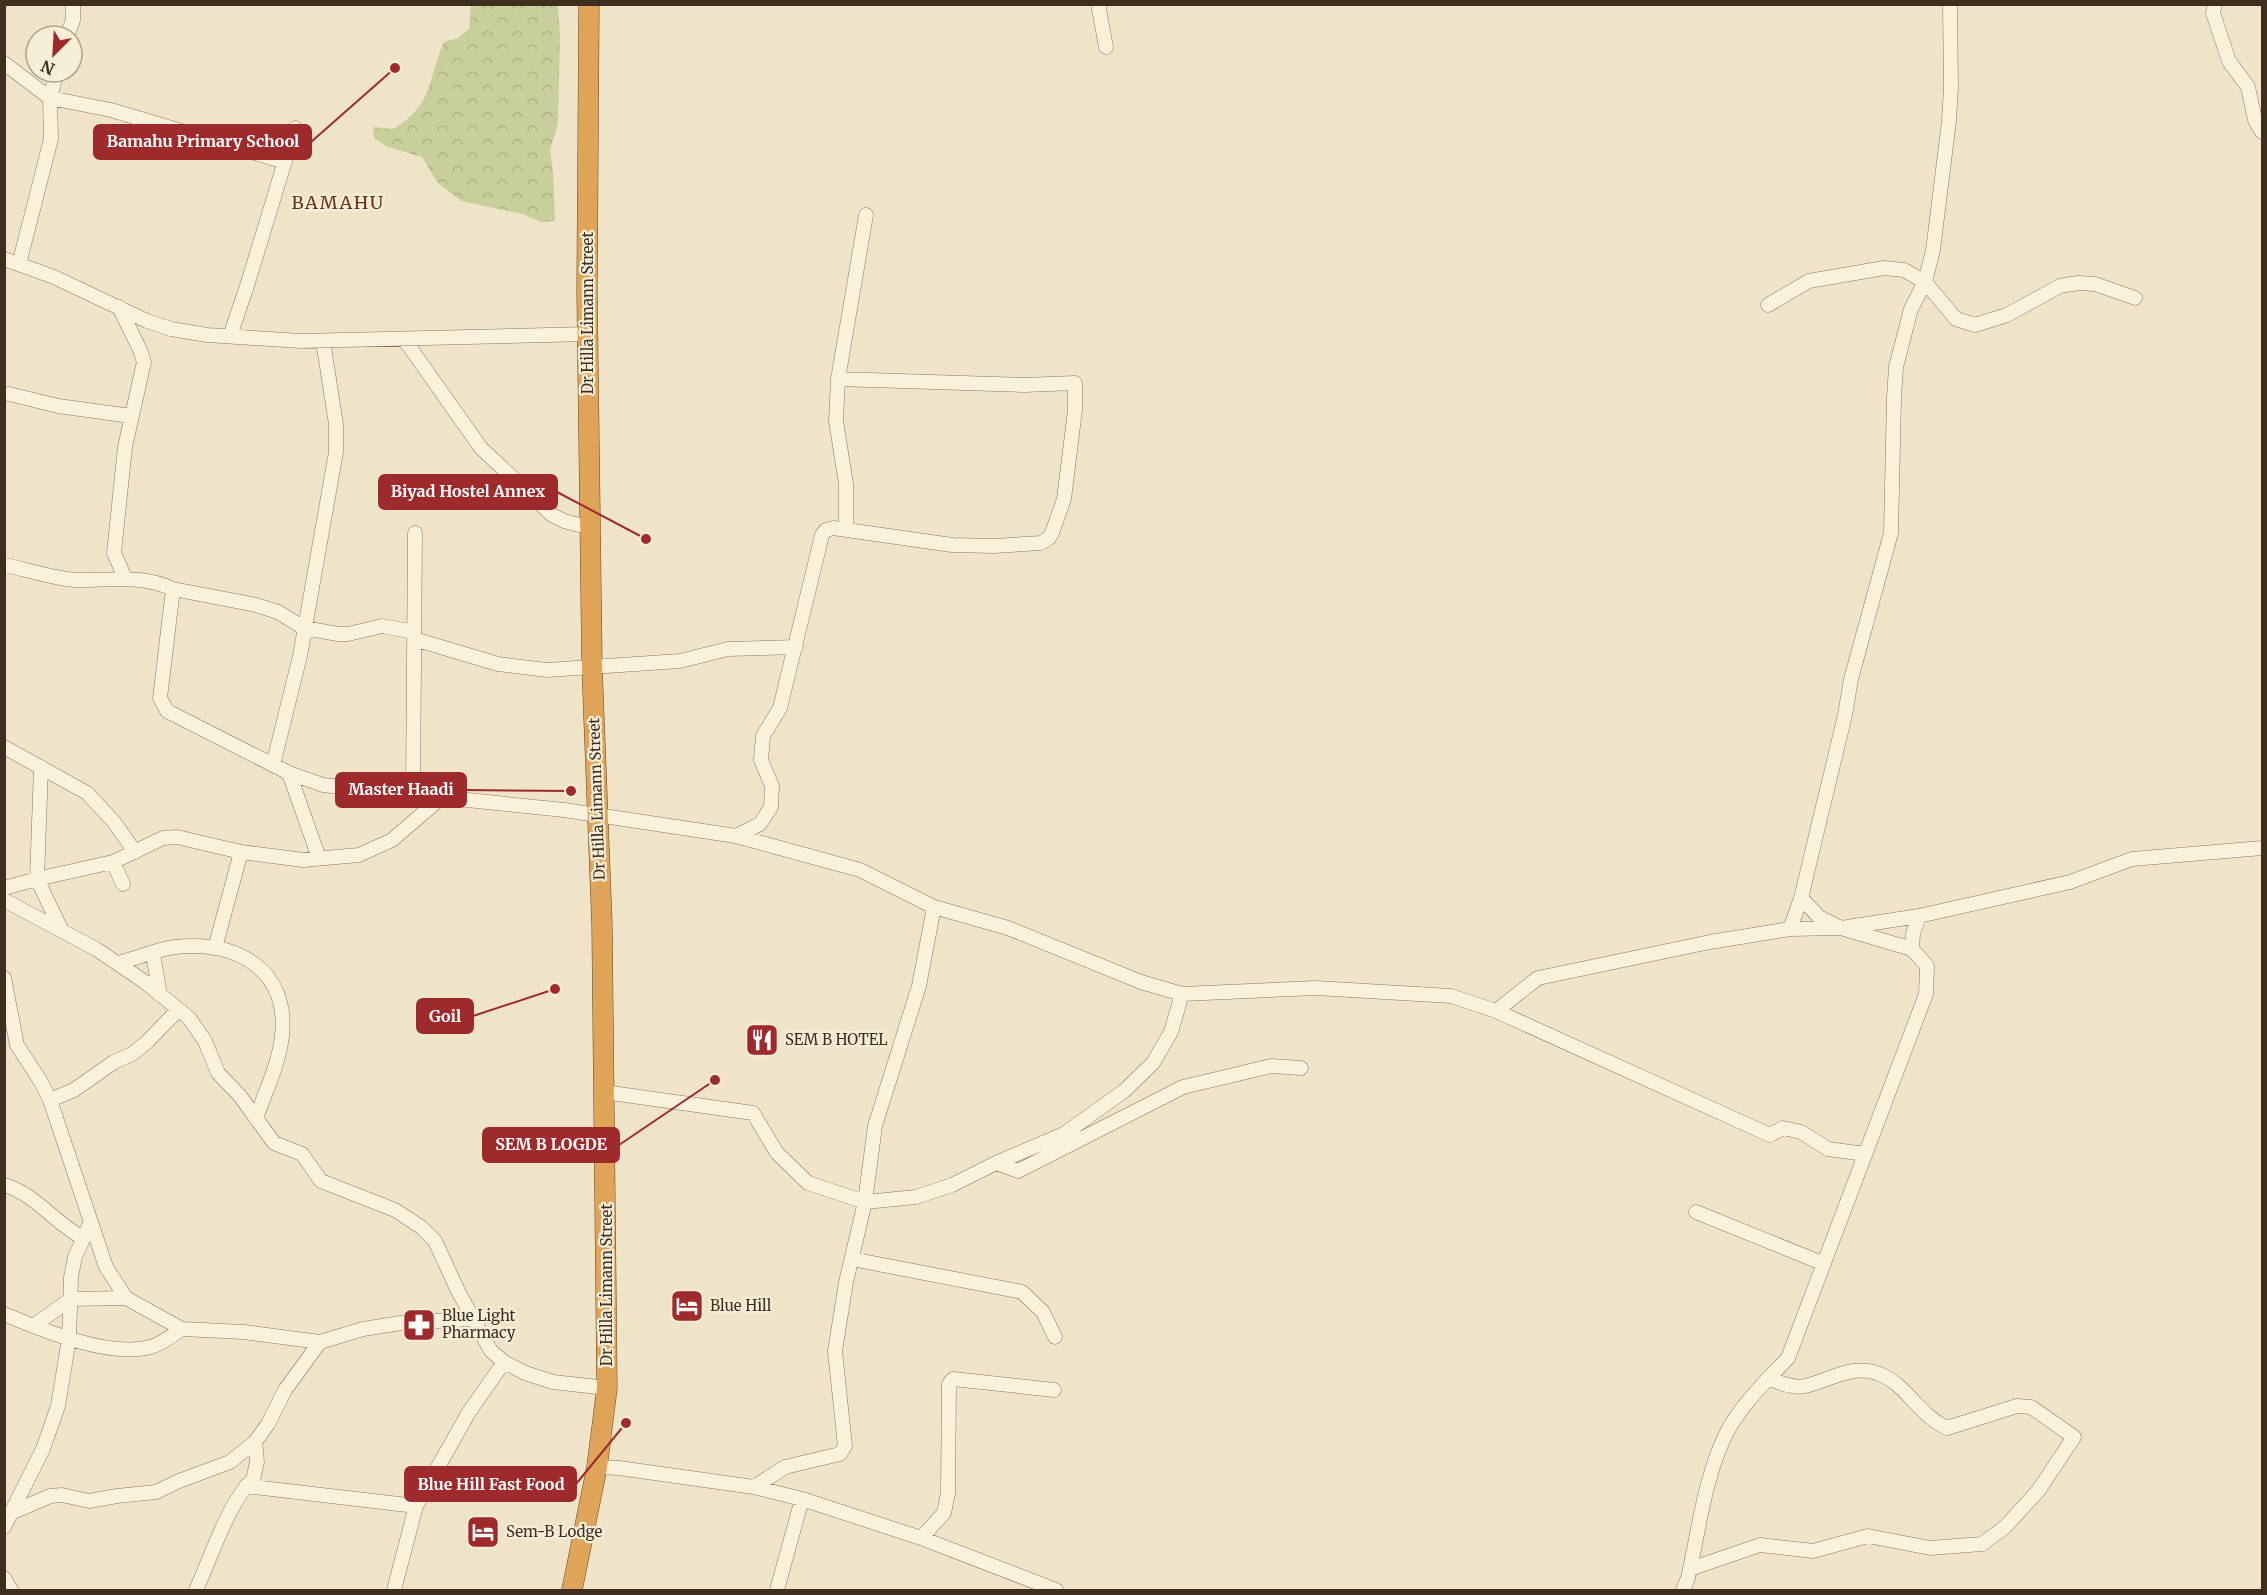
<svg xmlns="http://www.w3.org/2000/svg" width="2267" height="1595" font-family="Merriweather,serif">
<defs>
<pattern id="forest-crowns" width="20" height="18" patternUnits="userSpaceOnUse" patternTransform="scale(1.5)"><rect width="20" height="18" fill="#c9cf9b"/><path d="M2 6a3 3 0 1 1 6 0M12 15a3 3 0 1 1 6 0" fill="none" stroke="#aeb285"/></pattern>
</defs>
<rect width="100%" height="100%" fill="#f0e4c8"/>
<path fill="url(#forest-crowns)" d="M 471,5 L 558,5 L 560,36 L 558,124 L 550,149 L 553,172 L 555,221 L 541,222 L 522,214 L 461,201 L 437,182 L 422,157 L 388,147 L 374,138 L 373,127 L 393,129 C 434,105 427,80 444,42 L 458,38 L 469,29 Z"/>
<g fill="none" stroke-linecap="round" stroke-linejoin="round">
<defs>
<path id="minor" d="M 1100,4 L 1099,9 L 1106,47
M 2215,4 L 2213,13 L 2229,61 L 2248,87 L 2255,120 L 2262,132
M 67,36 L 73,20 L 73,4
M 4,63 L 50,98 L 111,110 L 285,162
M 4,259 L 54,277 L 147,321 L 171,329 L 207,335 L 301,341 L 588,334
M 19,264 L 51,139 L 50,98 L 57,72
M 1768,305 L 1809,281 L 1884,268 L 1904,270 L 1925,282 L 1956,319 L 1975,325 L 2007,315 L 2060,286 L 2078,283 L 2095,284 L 2135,298
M 119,307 L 140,350 L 144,362 L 125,447 L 114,553 L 125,578
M 230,336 L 247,286 L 295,128
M 404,339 L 481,448 L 552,515 L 564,521 L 590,528
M 9,394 L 58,406 L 131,416
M 846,530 L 846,484 L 836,421 L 838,379 L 866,215
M 4,565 C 25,569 62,581 82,580 C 113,580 143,575 173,589 L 160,698 L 167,711 L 289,773 L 323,785 L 564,810 L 736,836 L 860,870 L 934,907 L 1008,928 L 1141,982 L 1182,994 L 1316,988 L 1451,996 L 1496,1011 L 1538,978 L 1710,942 L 1790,929 L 1841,928 L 1919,916 L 2070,882 L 2132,859 L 2262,848
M 173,589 L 256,605 L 278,612 L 304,628 L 338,634 L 348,634 L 382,626 L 414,632
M 414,639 L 498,664 L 547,670 L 680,661 L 728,649 L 796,647
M 4,747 L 87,793 L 114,822 L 135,852
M 273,765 L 300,656 L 336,452 L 336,424 L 323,341
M 41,767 L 37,879 L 61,929
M 289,773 L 319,858
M 413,794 L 415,533
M 736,836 L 760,824 L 771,807 L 772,786 L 761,760 L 763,736 L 780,708 L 822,535 L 826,530 L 833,528 L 952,545 L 994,546 L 1041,543 L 1049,538 L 1052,533 L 1064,499 L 1075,410 L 1075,383 L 1024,385 L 838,379
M 113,862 L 123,884
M 4,888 L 37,879 L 113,862 L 163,838 L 177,837 L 241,852 L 303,860 L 359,855 L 392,840 L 442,797
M 4,900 L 96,949 L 145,982 L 189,1018 L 205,1041 L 218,1073 L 240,1096 L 274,1143 L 302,1154 L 321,1181 L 395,1210 L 421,1227 L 435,1241 L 458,1291 L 491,1351 L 504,1362 L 525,1373 L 553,1382 L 607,1388
M 1790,929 L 1801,898
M 215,948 L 241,852
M 1912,949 L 1913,934 L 1919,916
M 153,954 L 160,995
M 118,963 C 135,959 157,949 175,947 C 236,941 289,968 282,1036 C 279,1064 265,1092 256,1119
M 4,978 L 17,1045 L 41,1082 L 50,1100 L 106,1267 L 126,1298 L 182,1329 L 244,1332 L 320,1342 L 363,1329 L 401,1323 L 473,1319
M 1496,1011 L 1770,1135 L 1783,1128 L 1801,1132 L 1828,1149 L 1865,1154
M 604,1092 L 753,1113 L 777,1153 L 808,1183 L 865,1202 L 916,1197 L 952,1185 L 996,1163 L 1064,1134 L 1124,1091 L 1153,1063 L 1171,1032 L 1182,994
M 50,1100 L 74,1090 L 114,1062 L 132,1054 L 147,1042 L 178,1010
M 996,1163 L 1018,1171 L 1183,1087 L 1271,1066 L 1301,1068
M 4,1185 C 36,1194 54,1223 83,1238
M 1696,1212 L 1822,1263
M 852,1259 L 1022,1292 L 1043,1312 L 1055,1337
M 4,1314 C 42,1330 109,1358 150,1347 C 162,1344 171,1336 182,1329
M 33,1326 L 71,1299 L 126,1298
M 597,1467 L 619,1468 L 754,1487 L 802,1499 L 921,1538 L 1056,1590
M 246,1486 L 416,1506
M 754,1487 L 785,1467 L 840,1454 L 845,1446 L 835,1351 L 846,1282 L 865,1202 L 875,1126 L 919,986 L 934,907
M 11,1513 L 50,1496 L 62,1495 L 89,1501 L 117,1496 L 156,1492 L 179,1481 L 230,1462 L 255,1442
M 4,1527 L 43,1449 L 58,1406 L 69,1339 L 71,1277 L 75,1257 L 90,1224
M 921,1538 L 944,1513 L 948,1493 L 949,1384 L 953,1379 L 1054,1390
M 1690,1569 L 1760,1545 L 1813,1551 L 1868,1536 L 1930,1548 L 1982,1544 L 2005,1527 L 2038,1491 L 2074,1437 L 2031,1407 L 2017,1406 L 1947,1428 C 1920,1416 1907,1386 1882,1375 C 1854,1362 1831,1380 1805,1386 C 1793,1389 1780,1382 1768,1379
M 4,1578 L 11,1590
M 196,1590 C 210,1560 229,1500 253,1480 L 257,1462 L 255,1442 L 268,1424 L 285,1390 L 320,1342
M 394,1590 L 416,1506 L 469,1412 L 504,1362
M 777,1590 L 802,1499
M 1683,1590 L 1688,1578 C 1699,1530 1704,1479 1726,1434 C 1740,1406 1766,1381 1788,1358 L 1926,994 L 1927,966 L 1912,949 L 1841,928 L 1819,917 L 1801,898 L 1845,715 L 1851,679 L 1891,533 L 1894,398 L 1896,367 L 1911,309 L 1925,282 L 1933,250 L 1949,121 L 1951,87 L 1950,4"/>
<path id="highway" d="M 572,1590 L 597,1467 L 607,1388 L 602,925 L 592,667 L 587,291 L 589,4"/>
</defs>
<use href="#minor" stroke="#8d765c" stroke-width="15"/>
<use href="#highway" stroke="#5b4430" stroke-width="21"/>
<use href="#minor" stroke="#faf1dc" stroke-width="14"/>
<use href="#highway" stroke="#e0a458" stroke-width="20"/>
</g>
<defs>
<symbol id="restaurant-square" viewBox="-11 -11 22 22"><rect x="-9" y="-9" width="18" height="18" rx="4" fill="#9e2a2b" stroke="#f7eed8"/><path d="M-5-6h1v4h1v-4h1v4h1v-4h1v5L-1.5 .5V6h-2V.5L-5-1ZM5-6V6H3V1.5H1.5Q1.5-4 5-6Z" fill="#fff"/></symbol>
<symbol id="hotel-square" viewBox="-11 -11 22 22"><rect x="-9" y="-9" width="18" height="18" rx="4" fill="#9e2a2b" stroke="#f7eed8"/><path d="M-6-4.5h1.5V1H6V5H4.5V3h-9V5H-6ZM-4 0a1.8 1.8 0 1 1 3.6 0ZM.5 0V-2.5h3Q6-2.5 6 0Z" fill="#fff"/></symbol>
<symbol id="pharmacy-square" viewBox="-11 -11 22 22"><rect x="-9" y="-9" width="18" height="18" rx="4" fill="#9e2a2b" stroke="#f7eed8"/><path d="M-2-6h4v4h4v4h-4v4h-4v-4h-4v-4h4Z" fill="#fff"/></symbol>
</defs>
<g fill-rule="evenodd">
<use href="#restaurant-square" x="743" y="1021" width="38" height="38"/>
<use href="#hotel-square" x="668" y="1287" width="38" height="38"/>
<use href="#pharmacy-square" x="400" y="1306" width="38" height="38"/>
<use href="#hotel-square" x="464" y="1513" width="38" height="38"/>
</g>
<g text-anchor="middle" stroke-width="4.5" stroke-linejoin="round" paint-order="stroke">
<g font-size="15" fill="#3d2e20" stroke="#f7eed8">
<text transform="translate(588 313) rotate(-90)" y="5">Dr Hilla Limann Street</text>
<text transform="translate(597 799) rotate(-92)" y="5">Dr Hilla Limann Street</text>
<text transform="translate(607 1285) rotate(-90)" y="5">Dr Hilla Limann Street</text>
</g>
<g font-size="15" fill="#3d2e20" stroke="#f7eed8" text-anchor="start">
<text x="785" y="1045">SEM B HOTEL</text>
<text x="710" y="1311">Blue Hill</text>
<text x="442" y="1321">Blue Light<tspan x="442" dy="17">Pharmacy</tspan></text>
<text x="506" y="1537">Sem-B Lodge</text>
</g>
<g font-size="18" letter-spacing="1.5" fill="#6b2e1e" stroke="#f7eed8">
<text x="338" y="209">BAMAHU</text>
</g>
</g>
<path fill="none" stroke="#9e2a2b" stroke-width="2" d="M395 68L311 142M646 539L557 492M571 791L466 790M555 989L473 1016M715 1080L619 1145M626 1423L576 1484"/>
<g fill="#9e2a2b" stroke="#f7eed8" stroke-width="2">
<circle cx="395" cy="68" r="6"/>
<circle cx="646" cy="539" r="6"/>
<circle cx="571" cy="791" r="6"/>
<circle cx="555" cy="989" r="6"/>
<circle cx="715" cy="1080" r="6"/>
<circle cx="626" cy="1423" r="6"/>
</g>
<g fill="#9e2a2b" stroke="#9e2a2b" stroke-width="2">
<rect x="94" y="125" width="217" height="34" rx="6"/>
<rect x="379" y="475" width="178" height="34" rx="6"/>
<rect x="336" y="773" width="130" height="34" rx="6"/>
<rect x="417" y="999" width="56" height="34" rx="6"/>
<rect x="483" y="1128" width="136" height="34" rx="6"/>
<rect x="405" y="1467" width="171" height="34" rx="6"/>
</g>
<g font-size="16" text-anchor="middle" font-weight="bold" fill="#fff">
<text x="203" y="147">Bamahu Primary School</text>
<text x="468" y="497">Biyad Hostel Annex</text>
<text x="401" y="795">Master Haadi</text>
<text x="445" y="1022">Goil</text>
<text x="551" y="1150">SEM B LOGDE</text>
<text x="491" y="1490">Blue Hill Fast Food</text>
</g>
<rect width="2267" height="1595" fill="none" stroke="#3d2e20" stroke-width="12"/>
<g transform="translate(54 54) rotate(204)"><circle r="28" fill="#f7eed8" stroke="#ada18e" stroke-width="1.5"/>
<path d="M0-4.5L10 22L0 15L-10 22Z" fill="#9e2a2b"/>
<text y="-9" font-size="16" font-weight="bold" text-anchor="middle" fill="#3d2e20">N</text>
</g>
</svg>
